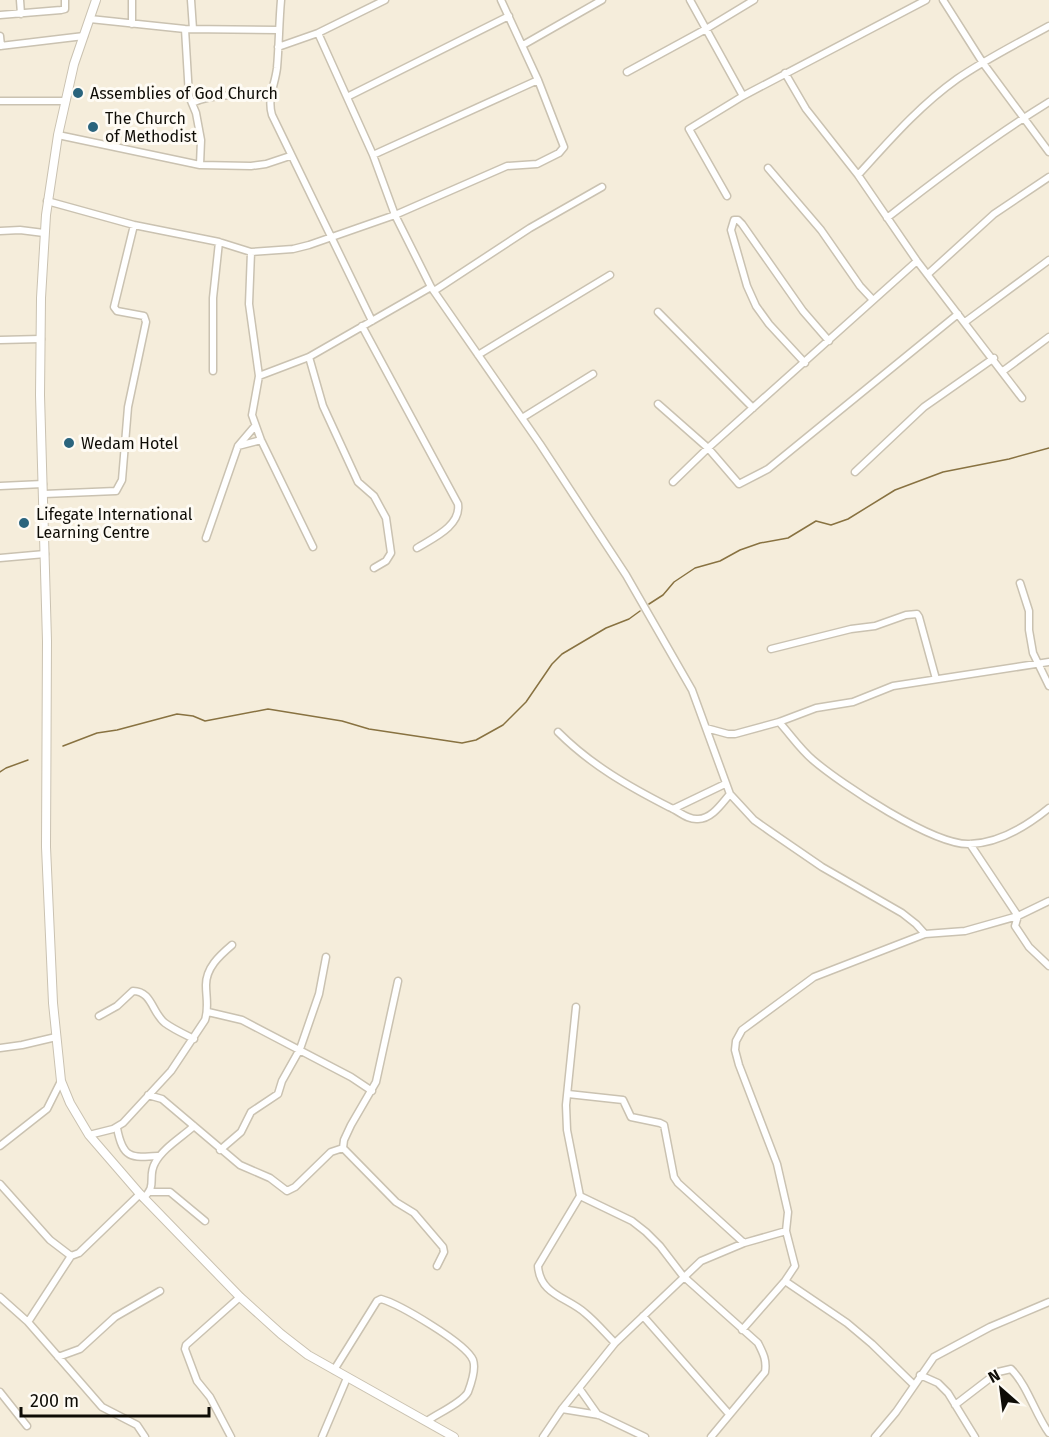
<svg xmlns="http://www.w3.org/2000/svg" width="1049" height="1437" font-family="'Fira Sans',sans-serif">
<rect width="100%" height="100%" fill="#f5eddb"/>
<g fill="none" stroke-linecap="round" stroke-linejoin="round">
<path stroke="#887241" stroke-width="1.5" d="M 649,604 L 663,595 L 674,582 L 695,568 L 720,561 L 740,550 L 760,543 L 788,538 L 816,521 L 831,525 L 848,519 L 895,490 L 943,472 L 1009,459 L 1049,448
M 63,746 L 97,733 L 117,730 L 177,714 L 193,716 L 205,721 L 268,709 L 342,721 L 369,729 L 462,743 L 476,740 L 503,725 L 526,702 L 552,664 L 562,654 L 606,628 L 629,619 L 640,611
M 0,772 L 6,768 L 28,760"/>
<defs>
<path id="minor" d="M 20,0 L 21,14
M 191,0 L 193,29
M 281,0 C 279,23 279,45 277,68 C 275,85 267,98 272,115 L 372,321
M 690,0 L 743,96
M 943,0 L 983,63 L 1049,152
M 0,15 L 61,10 L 65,9 L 65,0
M 90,19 L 185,29 L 278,30
M 132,24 L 132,0
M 185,29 L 189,96 L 196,113 L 201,140 L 200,165
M 318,33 L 373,155 L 395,215 L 431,287 L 540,444 L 626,575 L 692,690 L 730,794 L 754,820 L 771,832 L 822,867 L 902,913 L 916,924 L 925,934
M 0,36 L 1,46
M 523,45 L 602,0
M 0,46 L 84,36
M 278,47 L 318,33 L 385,0
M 627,72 L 706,29 L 754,0
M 785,73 L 806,109 L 858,175 L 917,261 L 1022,398
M 347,97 L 509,16
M 0,101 L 65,101
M 192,103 C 214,92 246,95 270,97
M 58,135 L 200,165 L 251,166 L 266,164 L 290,156
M 373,155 L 538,80
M 768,168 L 821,230 L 860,286 L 873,300
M 858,175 C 889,141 919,106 957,79 C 986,59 1018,43 1049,26
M 727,196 L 689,129 L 743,96 L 926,0
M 47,201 L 134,225 L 219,242 L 251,252 L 293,249 L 309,245 L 395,215 L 507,166 L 537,164 L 559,153 L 564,147 L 538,80 L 501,0
M 887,218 C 939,177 992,137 1049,102
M 0,231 L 20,230 L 44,233
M 251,252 L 249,304 L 259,376 L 252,415 L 261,440 L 313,547
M 928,274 L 994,214 L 1049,177
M 434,291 L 530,228 L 602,187
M 658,312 L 753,408
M 965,322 L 1049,260
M 362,326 L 458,504 C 461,526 433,538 417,548
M 0,340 L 41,339
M 478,355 L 610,275
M 309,357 L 323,406 L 358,482 L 374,496 L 386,518 L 391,553 L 386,561 L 374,568
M 805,363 L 769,324 L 756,306 L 747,286 L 731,230 L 734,220 L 738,220 L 742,224 L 803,311 L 829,341
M 213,371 L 213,298 L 219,242
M 1003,371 L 1049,337
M 259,376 L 309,357 L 431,287
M 658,404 L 708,448 L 739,484 L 768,469 L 958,314
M 522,418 L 593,374
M 238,446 L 261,440
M 855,472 L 924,407 L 994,358
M 673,482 L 708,448 L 917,261
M 0,486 L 43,484
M 44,494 L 116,491 L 122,480 L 128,407 L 146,322 L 144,316 L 117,311 L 114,307 L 134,225
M 206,538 L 238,446 L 255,426
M 0,558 L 45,554
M 1020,583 L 1029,611 L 1029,630 L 1033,653 L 1049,686
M 771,649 L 851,629 L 875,626 L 906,615 L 917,614 L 919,617 L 936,679
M 779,722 C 790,734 800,749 813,760 C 841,784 934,846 970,844 C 999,843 1027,826 1049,808
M 706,728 L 728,734 L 735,734 L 779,722 L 816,708 L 853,702 L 893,686 L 1049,662
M 558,732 C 591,765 628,786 669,807 C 679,811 687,820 698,819 C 712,819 722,803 730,794
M 673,809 L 725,784
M 970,844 L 1018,916 L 1015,926 L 1029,947 L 1049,966
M 398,981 L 376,1082 L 351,1125 L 344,1140 L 343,1148 L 396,1202 L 414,1213 L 443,1247 L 444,1252 L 437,1266
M 576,1007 L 566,1105 L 567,1130 L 580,1196 L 538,1266 C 540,1295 567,1297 585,1313 C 596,1322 605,1333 615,1343
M 208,1012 L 242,1020 L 351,1077 L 372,1091
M 99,1016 L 117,1006 L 133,991 C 152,991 152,1013 165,1023 C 173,1029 184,1034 194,1039
M 0,1048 L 22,1045 L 56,1037
M 568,1094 L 623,1100 L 631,1117 L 660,1123 L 664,1125 L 674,1177 L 678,1183 L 744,1243
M 148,1095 L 162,1099 L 240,1165 L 270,1178 L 287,1191 L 295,1187 L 331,1152 L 343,1148
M 117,1128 C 123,1159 131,1158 159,1156
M 89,1135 L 113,1129 L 123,1123 L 171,1071 L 205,1020 C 209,1008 206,997 206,985 C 206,968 219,956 232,945
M 0,1146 L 47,1109 L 61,1081
M 220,1150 L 241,1132 L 251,1112 L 278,1094 L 282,1081 L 300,1049 L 319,994 L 326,957
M 0,1184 L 50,1240 L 71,1256
M 150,1192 L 170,1192 L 205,1221
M 580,1196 L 632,1221 L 646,1232 L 660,1246 L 683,1276 L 758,1343 C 763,1353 767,1360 765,1372 L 711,1437
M 143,1198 C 158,1186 147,1177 155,1163 C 163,1148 182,1137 194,1126
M 785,1281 L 847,1323 L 872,1344 L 914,1385
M 0,1297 L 28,1322 L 102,1407 L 137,1425 L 145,1437
M 643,1316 L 729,1414
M 28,1322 L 71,1256 L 79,1253 L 140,1194
M 742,1330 L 785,1281 L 795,1266 L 786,1231
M 58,1357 L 80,1349 L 115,1317 L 160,1291
M 334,1370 L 377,1301 L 381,1299 C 399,1304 466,1343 473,1360 C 476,1368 471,1384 468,1392 C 463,1402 437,1414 427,1421
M 920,1375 L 938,1383 L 948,1393 L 975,1437
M 579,1388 L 598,1415
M 0,1392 L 27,1426
M 955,1405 L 998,1372 L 1011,1369 C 1028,1386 1035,1414 1049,1433
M 562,1409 L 599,1415 L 645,1437
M 231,1437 L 210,1397 L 197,1381 L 185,1349 L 186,1345 L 240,1297
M 322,1437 L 347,1378
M 543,1437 L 562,1409 L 615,1343 L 701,1261 L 744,1243 L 786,1231 L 788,1212 L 777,1164 L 739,1065 L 735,1050 L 736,1041 L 742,1030 L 814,977 L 925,934 L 965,931 L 1018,916 L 1049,901
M 875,1437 L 896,1412 L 934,1357 L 990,1327 L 1049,1302"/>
<path id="tertiary" d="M 96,0 L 74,64 L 58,135 L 46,215 L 41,298 L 40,395 L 47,641 L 46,847 L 53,1003 L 61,1081 L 70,1103 L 89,1135 L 140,1194 L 240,1297 L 281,1334 L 308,1355 L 454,1437"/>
</defs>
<use href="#minor" stroke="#cac2b1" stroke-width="9"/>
<use href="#tertiary" stroke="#cac2b1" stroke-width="10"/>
<use href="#minor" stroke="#fff" stroke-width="6"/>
<use href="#tertiary" stroke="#fff" stroke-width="8"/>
</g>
<g fill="#2a647d" stroke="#fefbf4" stroke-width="2">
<circle cx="78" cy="93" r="6"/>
<circle cx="93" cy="127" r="6"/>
<circle cx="69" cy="443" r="6"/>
<circle cx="24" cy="523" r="6"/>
</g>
<g text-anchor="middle" stroke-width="6" stroke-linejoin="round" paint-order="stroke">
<g font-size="16" fill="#0e0c06" stroke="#fefbf4" text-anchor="start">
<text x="90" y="99">Assemblies of God Church</text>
<text x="105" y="124">The Church<tspan x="105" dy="18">of Methodist</tspan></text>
<text x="81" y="449">Wedam Hotel</text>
<text x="36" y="520">Lifegate International<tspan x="36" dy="18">Learning Centre</tspan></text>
</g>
</g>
<g transform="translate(1001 1389) rotate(332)" stroke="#fefbf4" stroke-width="4.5" paint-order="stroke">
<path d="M0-4.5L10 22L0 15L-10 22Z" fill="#0e0c06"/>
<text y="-9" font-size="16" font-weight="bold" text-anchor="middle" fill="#0e0c06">N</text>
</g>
<path d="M21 1407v9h188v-9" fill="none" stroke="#0e0c06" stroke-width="3"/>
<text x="30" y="1407" font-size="18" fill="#0e0c06" stroke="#fefbf4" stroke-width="4.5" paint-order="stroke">200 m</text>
</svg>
